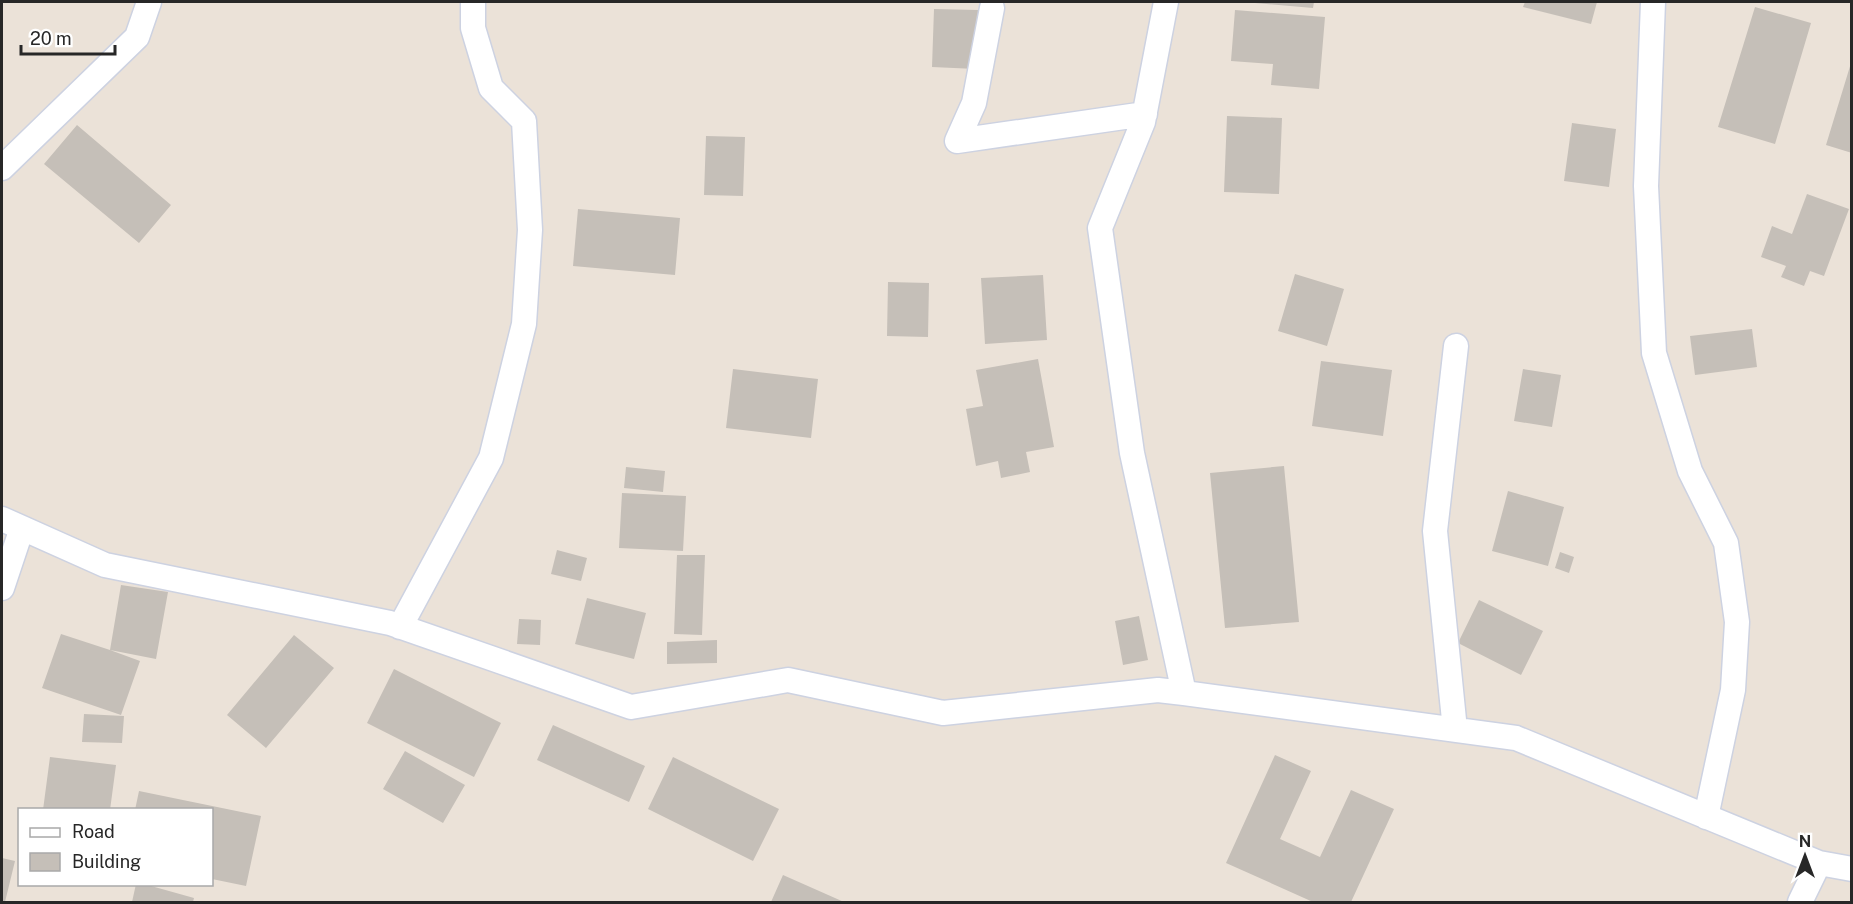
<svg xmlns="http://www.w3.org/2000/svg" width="1853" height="904" font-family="'Public Sans',sans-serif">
<rect width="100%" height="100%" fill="#ebe2d8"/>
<path fill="#c5bfb8" d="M 1255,2 L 1314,2 L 1313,8 L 1255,3 Z
M 1525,2 L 1597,2 L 1591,24 L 1523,7 Z
M 1755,7 L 1811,23 L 1775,144 L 1718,127 Z
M 934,9 L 978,10 L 976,69 L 932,67 Z
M 1235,10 L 1325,17 L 1319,89 L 1271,85 L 1273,64 L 1231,61 Z
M 1851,63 L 1852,63 L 1852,153 L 1826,145 Z
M 1227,116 L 1282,118 L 1279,194 L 1224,192 Z
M 1572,123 L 1616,129 L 1609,187 L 1564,181 Z
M 77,125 L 171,205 L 139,243 L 44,164 Z
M 706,136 L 745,137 L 743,196 L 704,195 Z
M 1807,194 L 1849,209 L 1824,276 L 1810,271 L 1804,286 L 1781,277 L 1786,266 L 1761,257 L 1772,226 L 1792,234 Z
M 578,209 L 680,218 L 675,275 L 573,266 Z
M 1295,274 L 1344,289 L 1327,346 L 1278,331 Z
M 1043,275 L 1047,340 L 985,344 L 981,278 Z
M 888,282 L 929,283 L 928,337 L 887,336 Z
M 1752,329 L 1757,367 L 1695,375 L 1690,336 Z
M 1038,359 L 1054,447 L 1026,452 L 1030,472 L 1001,478 L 998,461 L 976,466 L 966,409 L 983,406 L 976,370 Z
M 1321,361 L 1392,370 L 1383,436 L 1312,426 Z
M 733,369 L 818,379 L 811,438 L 726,428 Z
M 1523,369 L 1561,375 L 1552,427 L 1514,421 Z
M 1284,466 L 1299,622 L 1225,628 L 1210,473 Z
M 626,467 L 665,471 L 663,492 L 624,488 Z
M 1508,491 L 1564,507 L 1548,566 L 1492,551 Z
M 622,493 L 686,496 L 683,551 L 619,548 Z
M 557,550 L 587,558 L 581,581 L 551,574 Z
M 1560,552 L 1574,557 L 1569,573 L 1555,568 Z
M 677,555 L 705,555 L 702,635 L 674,634 Z
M 121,585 L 168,592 L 156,659 L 110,650 L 140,661 L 121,715 L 42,688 L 61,634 L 110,650 Z
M 587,598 L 646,613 L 634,659 L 575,644 Z
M 1479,600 L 1543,631 L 1521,675 L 1458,643 Z
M 1139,616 L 1148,660 L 1123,665 L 1115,621 Z
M 519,619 L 541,620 L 540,645 L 517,644 Z
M 294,635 L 334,668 L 266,748 L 227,715 Z
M 717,640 L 717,663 L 667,664 L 667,642 Z
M 394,669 L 501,723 L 474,777 L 367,723 Z
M 84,714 L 124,716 L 122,743 L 82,742 Z
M 553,725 L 645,766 L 629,802 L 537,760 Z
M 405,751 L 465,785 L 443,823 L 383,789 Z
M 1275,755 L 1311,771 L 1280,839 L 1320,857 L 1351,790 L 1394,809 L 1351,902 L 1313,902 L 1226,863 Z
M 50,757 L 116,765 L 110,810 L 43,810 Z
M 673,757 L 779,809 L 753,861 L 648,809 Z
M 139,791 L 261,816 L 246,886 L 212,879 L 212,810 L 135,810 Z
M 2,858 L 15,861 L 5,902 L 2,902 Z
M 783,875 L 844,902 L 771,902 Z
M 136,884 L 144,884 L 194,898 L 193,902 L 132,902 Z"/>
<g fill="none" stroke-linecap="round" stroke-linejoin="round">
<defs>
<path id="minor" d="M 1166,2 L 1143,122 L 1100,228 L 1132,453 L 1184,693
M 1653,2 L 1646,186 L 1654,353 L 1690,471 L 1726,543 L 1737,622 L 1733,690 L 1706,817
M 992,8 L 974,103 L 957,141 L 1145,114
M 2,168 L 137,37 L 149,2
M 2,519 L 105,565 L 390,623 L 631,707 L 788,680 L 943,713 L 1158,690 L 1184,693 L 1516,738 L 1819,863 L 1852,869
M 2,588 L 22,528
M 400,627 L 491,458 L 524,324 L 530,230 L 524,121 L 491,88 L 473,28 L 473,2
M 1455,730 L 1435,531 L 1456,346
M 1800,902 L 1819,863"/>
</defs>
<use href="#minor" stroke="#cdd2e1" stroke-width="27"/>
<use href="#minor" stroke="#fff" stroke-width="24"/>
</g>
<rect width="1853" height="904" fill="none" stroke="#272727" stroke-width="6"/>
<rect x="18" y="808" width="195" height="78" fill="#ffffff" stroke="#a9a9a9" stroke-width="1.5"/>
<rect x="30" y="828" width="30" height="9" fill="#ffffff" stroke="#a9a9a9" stroke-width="1.5"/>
<text x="72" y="838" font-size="18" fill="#272727">Road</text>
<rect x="30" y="853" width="30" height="18" fill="#c5bfb8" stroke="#a9a9a9" stroke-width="1.5"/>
<text x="72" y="868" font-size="18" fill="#272727">Building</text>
<g transform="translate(1805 856)" stroke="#ffffff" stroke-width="4.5" paint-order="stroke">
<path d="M0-4.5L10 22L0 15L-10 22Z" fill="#272727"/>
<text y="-9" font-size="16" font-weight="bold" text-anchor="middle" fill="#272727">N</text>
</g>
<path d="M21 45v9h94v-9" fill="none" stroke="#272727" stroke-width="3"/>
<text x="30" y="45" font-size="18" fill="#272727" stroke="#ffffff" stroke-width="4.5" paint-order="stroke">20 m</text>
</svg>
